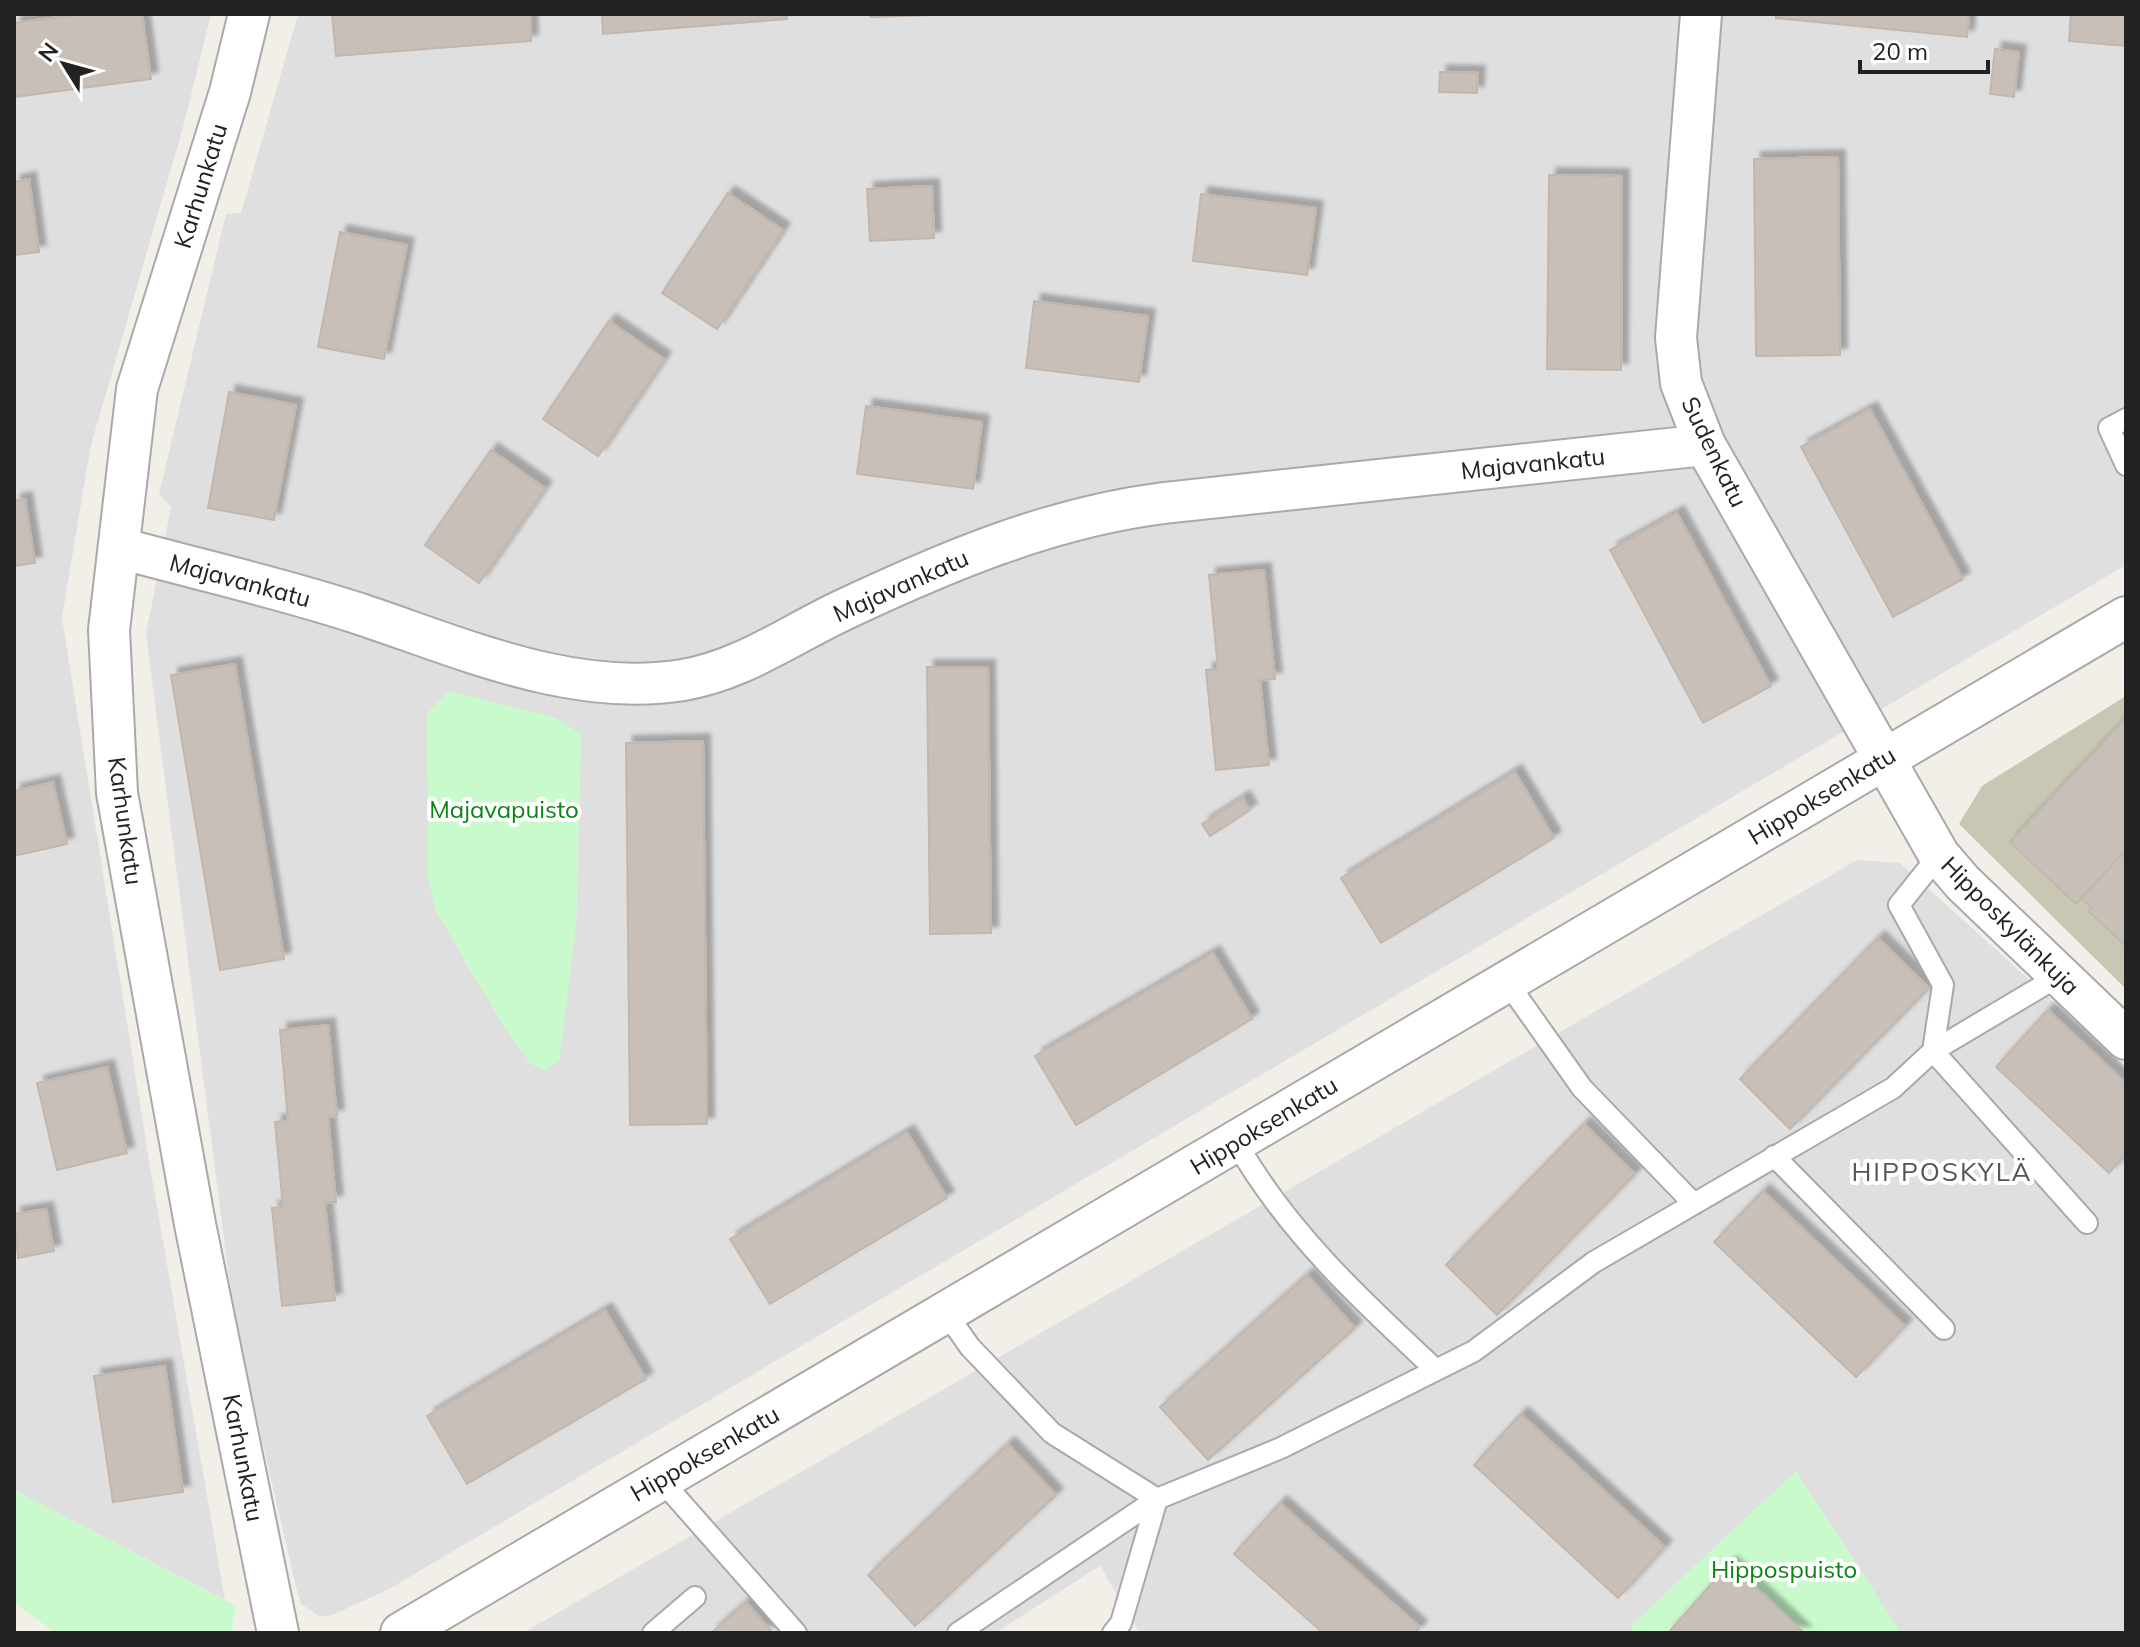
<svg xmlns="http://www.w3.org/2000/svg" width="2140" height="1647" font-family="Mulish,sans-serif">
<defs>
<filter id="shadow"><feDropShadow dx="7" dy="-7" stdDeviation="2" flood-color="#0004"/></filter>
</defs>
<rect width="100%" height="100%" fill="#f2efe9"/>
<path fill="#e0dfdf" fill-rule="evenodd" d="M 14,14 L 211,14 L 184,124 L 91,445 L 62,618 L 150,1166 L 225,1600 L 14,1490 Z
M 298,14 L 2126,14 L 2126,565 L 389,1589 L 330,1616 L 319,1616 L 301,1604 L 297,1591 L 235,1324 L 146,634 L 171,507 L 159,494 L 226,214 L 241,213 ZM 449,691 L 581,734 L 576,924 L 559,1061 L 531,1064 L 465,962 L 428,751 L 427,714 Z
M 1857,860 L 1900,863 L 2126,1067 L 2126,1633 L 1901,1633 L 1796,1471 L 1632,1625 L 1632,1633 L 1140,1633 L 1100,1566 L 995,1633 L 523,1633 Z"/>
<path fill="#c7c7b4" d="M 2126,696 L 2126,989 L 1959,824 L 1982,786 Z"/>
<path fill="#c8facc" d="M 449,691 L 556,718 L 581,734 L 576,924 L 559,1061 L 545,1071 L 531,1064 L 501,1022 L 435,909 L 428,876 L 427,714 Z
M 1796,1471 L 1901,1633 L 1632,1633 L 1632,1625 Z
M 14,1490 L 236,1606 L 231,1633 L 56,1633 L 14,1603 Z"/>
<path fill="#c7bfb8" stroke="#c4b6ab" stroke-width="2" filter="url(#shadow)" d="M 82,14 L 142,14 L 151,79 L 14,97 L 14,23 Z
M 332,14 L 530,14 L 531,41 L 336,56 Z
M 602,14 L 787,14 L 787,19 L 603,34 Z
M 870,14 L 967,14 L 871,17 Z
M 1776,14 L 1969,14 L 1967,37 L 1776,18 Z
M 2071,14 L 2126,14 L 2126,46 L 2069,41 Z
M 1995,49 L 2019,52 L 2014,97 L 1990,94 Z
M 1440,72 L 1478,73 L 1477,93 L 1439,92 Z
M 1838,157 L 1840,355 L 1756,356 L 1754,159 Z
M 1549,175 L 1622,176 L 1621,370 L 1547,369 Z
M 29,179 L 39,252 L 14,255 L 14,182 Z
M 932,186 L 934,238 L 870,241 L 867,189 Z
M 728,193 L 783,230 L 717,329 L 662,293 Z
M 1201,194 L 1316,208 L 1307,275 L 1193,261 Z
M 340,232 L 407,245 L 384,359 L 318,347 Z
M 1034,301 L 1148,316 L 1139,382 L 1026,368 Z
M 609,321 L 664,359 L 598,456 L 543,419 Z
M 229,392 L 296,405 L 274,520 L 208,508 Z
M 866,406 L 982,422 L 973,489 L 857,474 Z
M 1870,409 L 1963,579 L 1893,617 L 1801,447 Z
M 491,450 L 545,488 L 479,583 L 425,545 Z
M 25,499 L 35,563 L 14,566 L 14,501 Z
M 1677,513 L 1771,686 L 1703,723 L 1610,550 Z
M 1264,570 L 1275,679 L 1260,680 L 1269,765 L 1216,770 L 1206,670 L 1218,669 L 1209,575 Z
M 235,664 L 284,959 L 220,970 L 171,675 Z
M 927,667 L 988,667 L 991,933 L 930,934 Z
M 2126,718 L 2126,850 L 2076,904 L 2010,842 Z
M 703,741 L 707,1124 L 630,1125 L 626,743 Z
M 1515,772 L 1554,838 L 1381,943 L 1341,878 Z
M 53,782 L 67,844 L 14,856 L 14,791 Z
M 1243,798 L 1250,810 L 1210,836 L 1202,824 Z
M 2126,850 L 2126,946 L 2088,911 L 2092,907 L 2081,898 Z
M 1878,938 L 1929,988 L 1790,1129 L 1740,1079 Z
M 1213,953 L 1252,1019 L 1076,1125 L 1035,1056 Z
M 2048,1010 L 2126,1083 L 2126,1154 L 2109,1173 L 1996,1067 Z
M 328,1025 L 337,1116 L 328,1117 L 336,1202 L 325,1203 L 335,1300 L 282,1306 L 272,1208 L 283,1207 L 275,1122 L 288,1121 L 280,1030 Z
M 107,1067 L 127,1153 L 57,1170 L 37,1083 Z
M 1584,1124 L 1635,1174 L 1497,1315 L 1446,1265 Z
M 907,1132 L 947,1198 L 770,1304 L 730,1239 Z
M 1763,1191 L 1905,1326 L 1856,1377 L 1714,1242 Z
M 46,1209 L 54,1251 L 18,1258 L 14,1214 Z
M 1307,1275 L 1355,1328 L 1208,1460 L 1160,1407 Z
M 605,1310 L 646,1379 L 467,1484 L 427,1416 Z
M 165,1366 L 183,1492 L 113,1502 L 94,1376 Z
M 1521,1414 L 1665,1547 L 1618,1598 L 1474,1465 Z
M 1008,1444 L 1056,1495 L 915,1626 L 868,1575 Z
M 1280,1503 L 1420,1627 L 1415,1633 L 1323,1633 L 1234,1554 Z
M 1730,1563 L 1804,1633 L 1668,1633 Z
M 746,1602 L 773,1633 L 711,1633 Z"/>
<g fill="none" stroke-linecap="round" stroke-linejoin="round">
<defs>
<path id="lane" d="M 2126,419 L 2109,428 L 2126,465
M 1939,855 L 1899,905 L 1943,985 L 1933,1051 L 2087,1223
M 1507,982 L 1582,1088 L 1694,1204
M 1236,1142 C 1287,1232 1361,1300 1436,1370
M 1774,1156 L 1944,1329
M 946,1313 L 970,1347 L 1052,1433 L 1157,1499
M 661,1480 L 796,1633
M 653,1633 L 695,1597
M 958,1633 L 1157,1499 L 1281,1448 L 1474,1351 L 1594,1262 L 1893,1088 L 1933,1051 L 2059,976
M 1113,1633 L 1121,1623 L 1157,1499"/>
<path id="street" d="M 249,14 L 230,92 L 137,389 L 109,630 L 117,793 L 195,1224 L 278,1633
M 1701,14 L 1676,338 L 1681,383 L 1705,445 L 1939,855 L 1963,883 L 2126,1039
M 120,548 C 200,570 281,588 360,614 C 462,648 573,698 683,680 C 742,670 790,635 843,610 C 945,562 1051,517 1164,503 L 1705,445
M 401,1633 L 2126,617"/>
</defs>
<use href="#lane" stroke="#a9a9a9" stroke-width="24"/>
<use href="#street" stroke="#a9a9a9" stroke-width="44"/>
<use href="#lane" stroke="#fff" stroke-width="20"/>
<use href="#street" stroke="#fff" stroke-width="40"/>
</g>
<g text-anchor="middle" stroke-width="8" stroke-linejoin="round" paint-order="stroke">
<g font-size="24" fill="#222" stroke="#fff">
<text transform="translate(201 186) rotate(-73)" y="8">Karhunkatu</text>
<text transform="translate(1714 452) rotate(64)" y="8">Sudenkatu</text>
<text transform="translate(1533 464) rotate(-6)" y="8">Majavankatu</text>
<text transform="translate(240 581) rotate(15)" y="8">Majavankatu</text>
<text transform="translate(901 586) rotate(-24)" y="8">Majavankatu</text>
<text transform="translate(1822 796) rotate(-31)" y="8">Hippoksenkatu</text>
<text transform="translate(125 821) rotate(82)" y="8">Karhunkatu</text>
<text transform="translate(2010 926) rotate(45)" y="8">Hipposkylänkuja</text>
<text transform="translate(1264 1126) rotate(-31)" y="8">Hippoksenkatu</text>
<text transform="translate(705 1454) rotate(-30)" y="8">Hippoksenkatu</text>
<text transform="translate(243 1458) rotate(79)" y="8">Karhunkatu</text>
</g>
<g font-size="24" fill="#0c8416" stroke="#fff">
<text x="504" y="818">Majavapuisto</text>
<text x="1784" y="1578">Hippospuisto</text>
</g>
<g font-size="26" letter-spacing="2" fill="#555" stroke="#fff">
<text x="1942" y="1181">HIPPOSKYLÄ</text>
</g>
</g>
<rect width="2140" height="1647" fill="none" stroke="#222222" stroke-width="32"/>
<g transform="translate(64 64) rotate(307)" stroke="#ffffff" stroke-width="6" paint-order="stroke">
<path d="M0-6L14 30L0 20L-14 30Z" fill="#222222"/>
<text y="-12" font-size="22" font-weight="bold" text-anchor="middle" fill="#222222">N</text>
</g>
<path d="M1860 60v12h128v-12" fill="none" stroke="#222222" stroke-width="4"/>
<text x="1872" y="60" font-size="24" fill="#222222" stroke="#ffffff" stroke-width="6" paint-order="stroke">20 m</text>
</svg>
